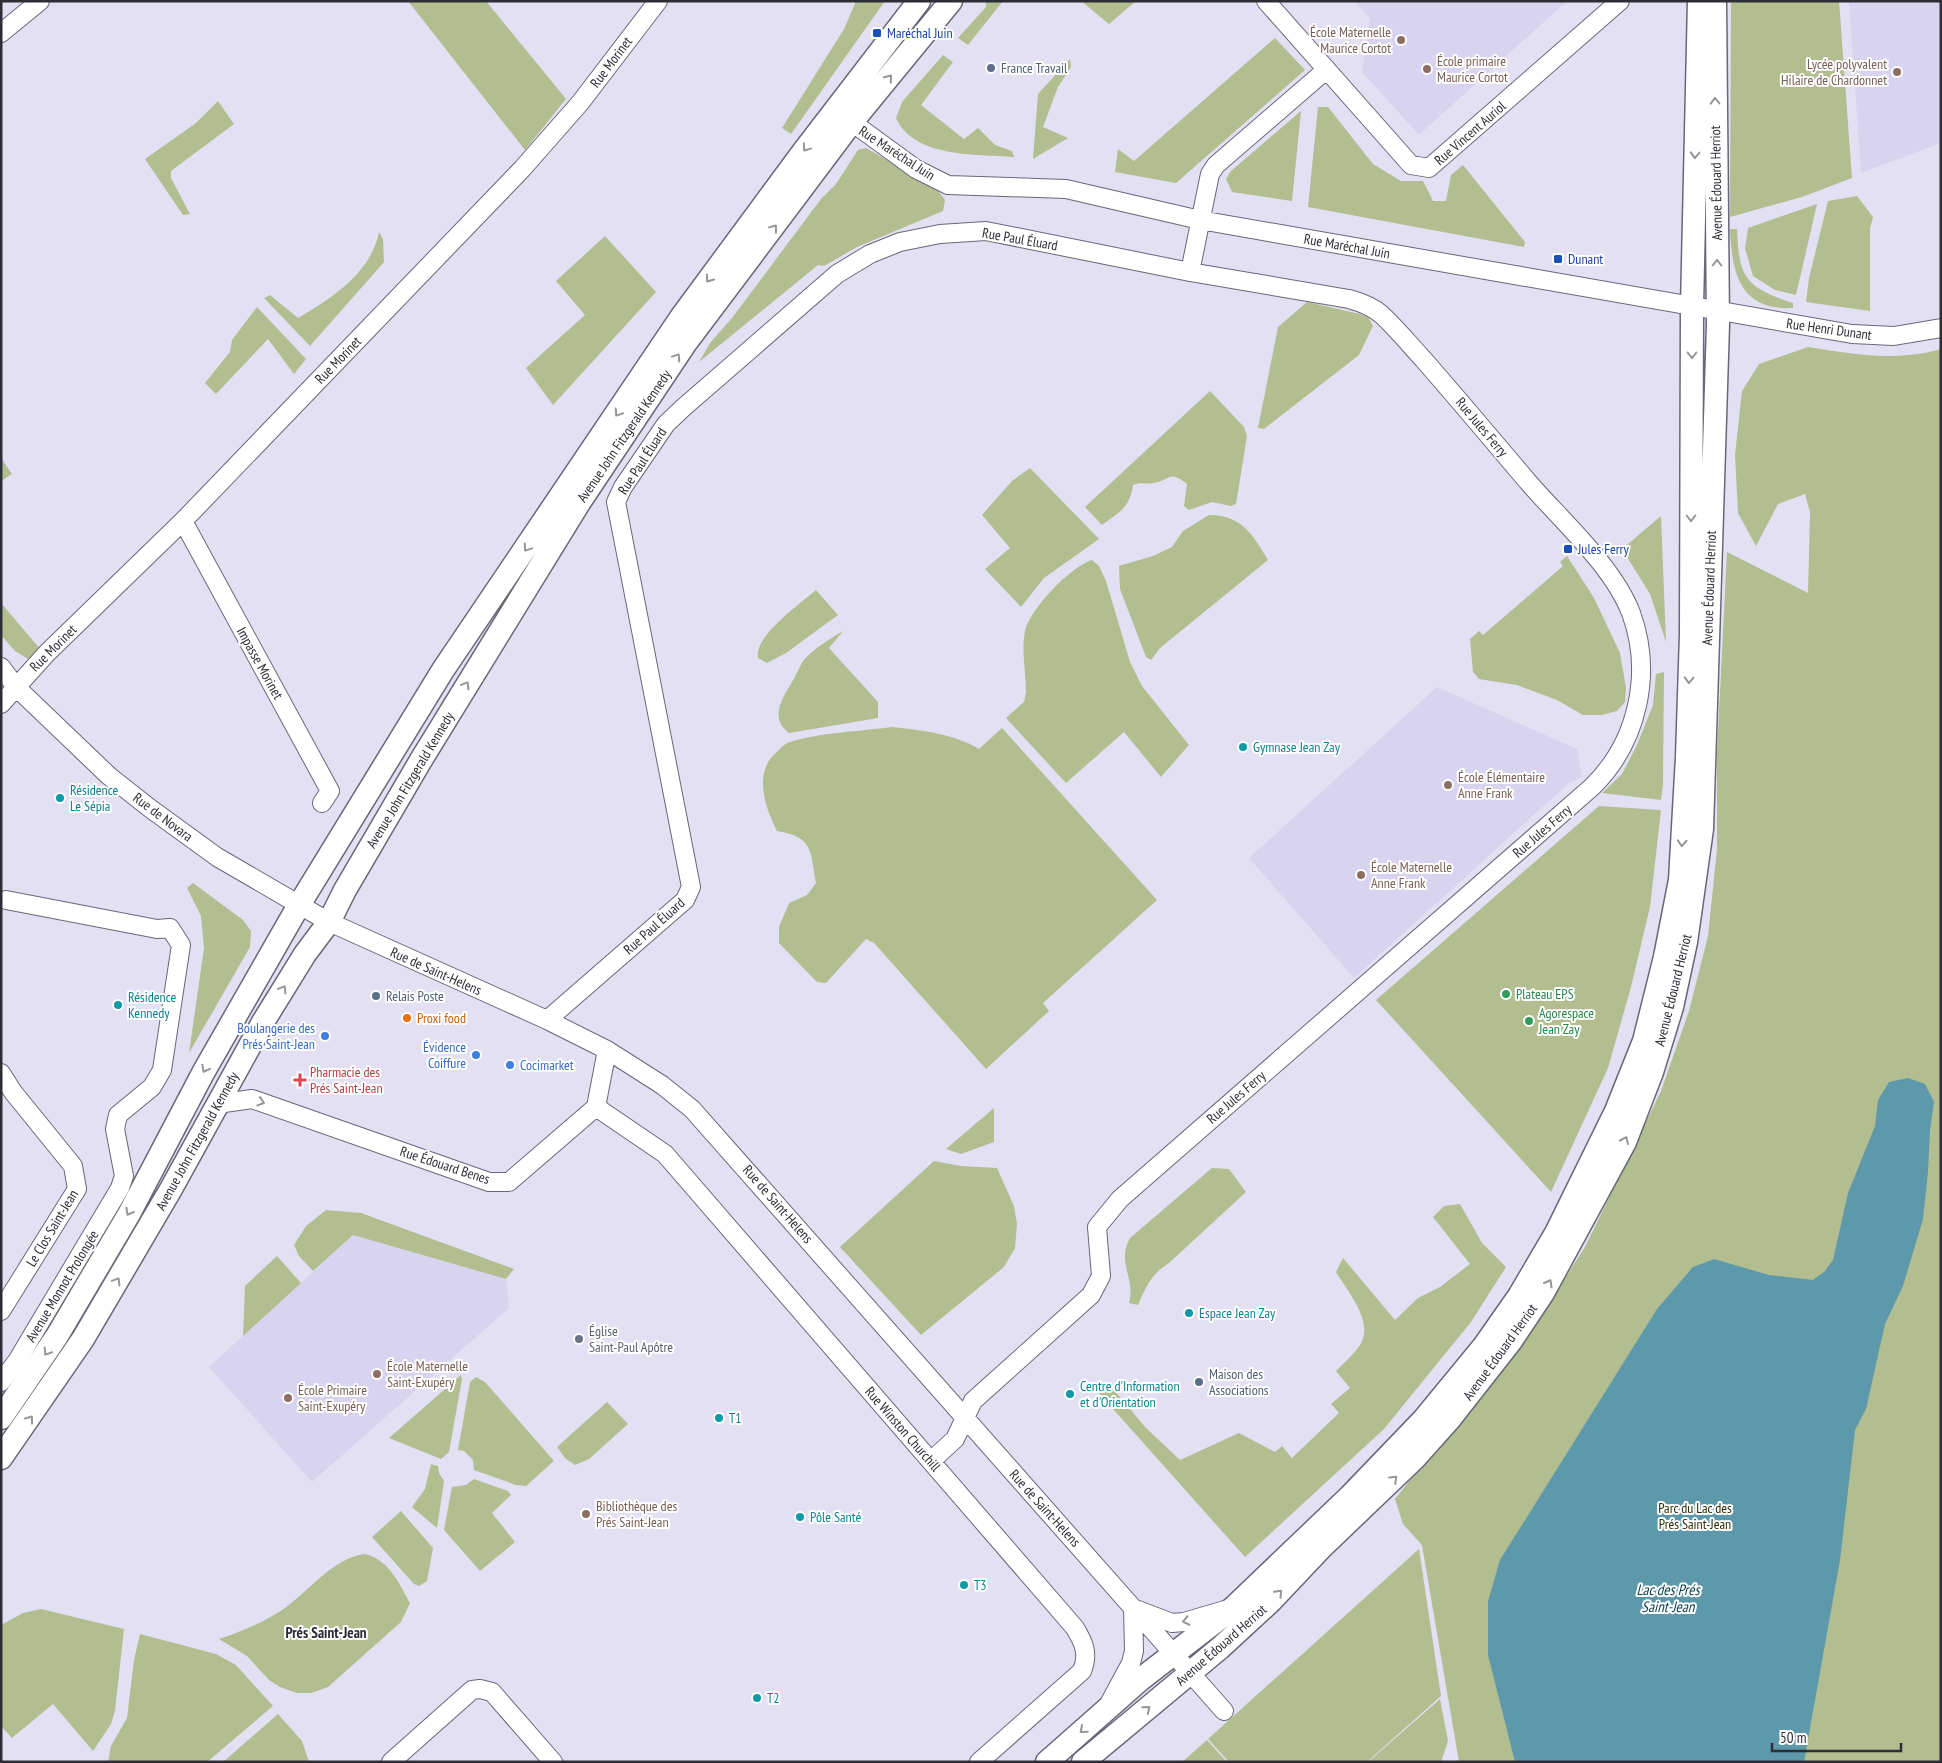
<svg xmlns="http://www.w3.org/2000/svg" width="1942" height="1763" font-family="'PT Sans Narrow',sans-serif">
<rect width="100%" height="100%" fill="#e4e0f4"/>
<path fill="#d8d3ee" d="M 1355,1 L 1567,1 L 1419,135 L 1362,72 L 1370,19 Z
M 1849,1 L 1941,1 L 1941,143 L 1861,173 Z
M 1437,687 L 1577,749 L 1582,777 L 1569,783 L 1354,978 L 1249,858 Z
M 353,1235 L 506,1279 L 509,1308 L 312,1482 L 209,1367 Z"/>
<path fill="#b2bd90" d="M 408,1 L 486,1 L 566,99 L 525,150 Z
M 856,1 L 885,1 L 791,134 L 782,128 L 844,29 Z
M 986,1 L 1003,1 L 968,45 L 958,38 L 986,7 Z
M 1081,1 L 1136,1 L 1109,24 Z
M 1731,1 L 1839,1 L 1852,178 L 1802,197 L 1730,217 Z
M 1275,38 L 1305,70 L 1176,183 L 1115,172 L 1118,149 L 1134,161 Z
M 943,55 L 953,62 L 921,105 L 964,139 L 978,128 L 995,145 L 1012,151 L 1014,157 C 976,154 914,158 896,118 L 902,102 Z
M 1070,59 L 1071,67 L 1058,87 L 1043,127 L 1068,138 L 1033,159 L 1038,94 Z
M 218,101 L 234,124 L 171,171 L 171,178 L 190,214 L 183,215 L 145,159 L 196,123 Z
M 1318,107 L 1328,107 L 1373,164 L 1401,181 L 1423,181 L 1433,201 L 1446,201 L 1451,175 L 1463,165 L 1525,242 L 1524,247 L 1308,207 Z
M 1301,111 L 1292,201 L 1232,192 L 1226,179 L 1231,171 Z
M 866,148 L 936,188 L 945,200 L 943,211 L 857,247 L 824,266 L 818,265 L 699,362 L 710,343 L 732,318 L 821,199 L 836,184 L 858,150 Z
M 1857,196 L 1873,217 L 1870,228 L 1870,311 L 1806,302 L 1809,278 L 1828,201 Z
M 1817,204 L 1796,295 L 1775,290 L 1753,276 L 1745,248 L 1748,228 Z
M 1730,229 L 1737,229 C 1739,278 1745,287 1793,303 L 1793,308 C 1739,311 1732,272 1730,229 Z
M 379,232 L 383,239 L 384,262 L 310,346 L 264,298 L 270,295 L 298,318 C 332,298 371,273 379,232 Z
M 605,236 L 656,292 L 553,405 L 526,368 L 585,315 L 556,281 Z
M 1307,302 L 1360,314 L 1368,317 L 1373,326 L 1359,355 L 1264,429 L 1258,428 L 1278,327 Z
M 257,307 L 306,359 L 294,374 L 268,339 L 216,394 L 205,383 L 230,352 L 232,340 Z
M 1808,347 C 1852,354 1897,362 1941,349 L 1941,1762 L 1459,1762 L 1422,1545 L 1403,1524 L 1395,1499 L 1539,1318 L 1585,1247 L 1661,1091 L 1689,1011 L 1708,936 L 1717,849 L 1717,753 L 1727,552 L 1808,593 L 1810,512 L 1805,494 L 1778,504 L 1756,546 L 1738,513 L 1735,455 L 1742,391 L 1759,364 Z
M 1210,391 L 1244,427 L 1247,436 L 1236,504 L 1231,506 L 1212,502 L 1189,510 L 1184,506 L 1187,484 C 1168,469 1171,481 1153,483 C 1145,485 1143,481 1133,485 C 1130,508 1119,512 1102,525 L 1085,507 Z
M 1,458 L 12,474 L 1,481 Z
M 1030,468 L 1099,539 L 1044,578 L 1021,607 L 985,569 L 1010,548 L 982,515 L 1012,481 Z
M 1209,515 C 1242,515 1252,534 1268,560 L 1160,648 L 1151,660 L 1146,657 L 1120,589 L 1119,566 L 1153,556 L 1172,547 L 1183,531 Z
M 1661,516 L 1666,642 L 1650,594 L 1622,549 Z
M 1567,556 L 1594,598 L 1620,653 L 1626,688 L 1625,702 L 1617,711 L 1602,715 L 1583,715 L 1557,700 L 1517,685 L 1479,679 L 1473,672 L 1470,639 L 1479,631 L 1483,635 L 1563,566 L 1560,562 Z
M 1092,560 L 1099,566 L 1106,581 L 1130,662 L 1142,686 L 1189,745 L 1161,777 L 1124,732 L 1066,783 L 1006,718 L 1024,702 L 1026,692 C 1026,672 1021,651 1025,631 C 1029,610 1071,566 1092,560 Z
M 816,590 L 838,615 L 786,653 L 767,663 L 758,658 C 753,637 801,603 816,590 Z
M 1,603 L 41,650 L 28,659 L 15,651 L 1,635 Z
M 843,631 L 829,648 L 878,702 L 878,718 L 789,733 C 769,718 782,699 792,682 C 796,675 799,668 803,661 C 813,649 830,639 843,631 Z
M 1664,672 L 1663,785 L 1661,800 L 1602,793 L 1622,774 L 1637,745 L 1653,705 L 1656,674 Z
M 892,727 C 920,730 955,734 979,749 L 1002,728 L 1157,900 L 1043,1003 L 1049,1011 L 986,1069 L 874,943 L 866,939 L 826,983 L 817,982 L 779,943 L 779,927 L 789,903 L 807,895 L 816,883 C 810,851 814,837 777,831 C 765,807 752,771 778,751 C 781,748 785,743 790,742 C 817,733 863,731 892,727 Z
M 1599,806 L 1661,810 L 1650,907 L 1631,987 L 1608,1068 L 1551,1192 L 1376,1000 Z
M 193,883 L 243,920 L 251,931 L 250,947 L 189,1053 L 204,948 L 201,916 L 187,888 Z
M 994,1108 L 994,1142 L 961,1154 L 946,1149 Z
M 934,1161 L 961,1166 L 997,1168 L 1014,1206 L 1017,1224 L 1015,1248 L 1004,1267 L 921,1335 L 840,1247 Z
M 1212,1168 L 1229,1169 L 1246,1192 L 1169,1263 C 1151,1274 1146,1287 1138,1305 L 1129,1303 C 1136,1278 1116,1263 1130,1238 Z
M 1460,1204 L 1482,1243 L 1506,1267 L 1471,1322 L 1384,1429 L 1245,1557 L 1097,1391 L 1109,1384 L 1146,1428 L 1180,1460 L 1239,1433 L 1275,1452 L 1282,1446 L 1292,1458 L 1339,1413 L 1331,1404 L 1350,1388 L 1336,1371 C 1344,1363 1354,1354 1360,1345 C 1375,1322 1347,1291 1336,1272 L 1343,1258 L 1395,1320 L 1418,1298 L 1440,1287 L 1470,1264 L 1433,1217 L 1444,1206 Z
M 326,1210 L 361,1213 L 514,1269 L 506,1279 L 353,1235 L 313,1271 L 299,1256 L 294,1245 L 306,1226 Z
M 277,1256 L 301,1283 L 243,1336 L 245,1286 Z
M 461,1375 L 462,1379 L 449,1452 L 441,1459 L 389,1438 Z
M 476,1377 L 485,1382 L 554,1461 L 526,1486 L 516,1485 L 474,1470 L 473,1460 L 464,1451 L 458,1450 L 470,1382 Z
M 607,1402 L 628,1424 L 589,1459 L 575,1465 L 565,1458 L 557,1447 Z
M 431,1464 L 438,1466 L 439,1473 L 444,1481 L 437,1528 L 412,1507 L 425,1489 Z
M 474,1479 L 508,1491 L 511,1495 L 492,1513 L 515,1542 L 480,1571 L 444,1530 L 452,1487 L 466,1485 Z
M 401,1511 L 433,1548 L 427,1581 L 419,1586 L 414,1584 L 372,1537 Z
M 1419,1549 L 1441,1696 L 1367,1762 L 1229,1762 L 1208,1739 Z
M 365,1554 C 389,1560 399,1583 410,1603 L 401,1622 L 328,1687 L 311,1693 L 297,1693 L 280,1687 L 269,1680 L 247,1656 L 219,1639 C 241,1631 263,1623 282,1610 C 309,1592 332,1558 365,1554 Z
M 41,1609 L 124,1629 L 115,1710 L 111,1724 L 93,1751 L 53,1704 L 12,1738 L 1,1726 L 1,1625 L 23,1613 Z
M 140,1634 L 216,1654 L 236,1665 L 273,1706 L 207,1762 L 108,1762 L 111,1746 L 127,1718 L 134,1660 Z
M 1440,1699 L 1448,1741 L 1441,1762 L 1368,1762 Z
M 278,1714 L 302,1741 L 309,1762 L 223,1762 Z
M 1207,1740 L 1227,1762 L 1182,1762 Z"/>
<path fill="#5d99ab" d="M 1908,1078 L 1925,1084 L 1934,1102 L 1930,1130 L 1928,1172 L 1923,1219 L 1903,1286 L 1885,1324 L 1866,1409 L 1855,1430 L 1840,1560 L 1804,1762 L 1515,1762 L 1488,1655 L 1488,1601 L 1500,1560 L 1657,1309 L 1693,1267 L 1714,1259 L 1769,1275 L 1813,1280 L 1825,1271 L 1833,1260 L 1848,1193 L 1875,1126 L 1878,1100 L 1889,1082 Z"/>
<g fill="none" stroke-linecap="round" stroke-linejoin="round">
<defs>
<path id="minor" d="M 1266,1 L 1411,165 L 1429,168 L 1620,1
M 1,33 L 40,1
M 842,115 L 916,169 L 948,185 L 1066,189 L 1200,220 L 1852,334 L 1894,336 L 1941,328
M 1190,272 L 1210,174 L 1216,165 L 1326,70
M 183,521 L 330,791 L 322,803
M 1,667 L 16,687 L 109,776 L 151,809 L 217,857 L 329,922 L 547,1020 L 607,1050 L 662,1085 L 692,1109 L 1224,1711
M 1,704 L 47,653 L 183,521 L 522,169 L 580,103 L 658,1
M 547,1020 L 685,900 L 691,887 L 616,502 L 623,487 L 666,424 L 684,407 L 837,274 L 870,254 L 900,242 L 940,234 L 986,231 L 1190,272 L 1349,299 C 1360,302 1373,307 1382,315 C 1397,329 1410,345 1423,359 C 1459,400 1494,442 1529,483 C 1562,521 1613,566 1631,613 C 1653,673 1638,742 1592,787 L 1120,1199 L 1097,1227 L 1101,1276 L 1091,1295 L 973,1401 L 955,1439 L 931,1461
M 1,1073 L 13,1092 L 73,1166 L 77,1189 L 1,1311
M 217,1104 L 252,1099 L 489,1182 L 509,1182 L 596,1107 L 607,1050
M 596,1107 L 665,1154 L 1075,1628 C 1084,1643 1089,1654 1082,1671 L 979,1762
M 1,1382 L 17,1361 L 120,1188 L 124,1176 L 115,1129 L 118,1115 L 152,1087 L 162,1070 L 181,945 L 170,928 L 157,929 L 6,900
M 1138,1610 L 1172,1623 L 1184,1622 L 1225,1610
M 1110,1702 L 1131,1663 L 1134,1651 L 1133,1608
M 391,1762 L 472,1690 L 480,1689 L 492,1692 L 553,1762"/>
<path id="major" d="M 1,1418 L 57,1336 L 129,1214 L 203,1073 L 299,905 L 443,670 L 682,316 L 803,152 L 919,1
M 1,1458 L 83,1339 L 171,1189 L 263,1022 L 305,954 L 329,922 L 345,890 L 421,760 L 579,503 L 685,344 L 851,123 L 951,1
M 1047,1762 L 1141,1679 L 1233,1608 L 1350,1496 L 1424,1419 L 1484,1346 L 1519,1296 L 1556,1233 L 1616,1111 L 1644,1041 L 1665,957 L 1680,880 L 1687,757 L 1691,634 L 1692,307 L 1699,1
M 1083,1762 L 1220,1648 L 1271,1601 L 1322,1547 L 1415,1458 L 1449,1420 L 1511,1341 L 1543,1293 L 1625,1142 L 1652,1072 L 1672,1007 L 1686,942 L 1702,829 L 1718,324 L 1715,1"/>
</defs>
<use href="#minor" stroke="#6a6678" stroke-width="20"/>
<use href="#major" stroke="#6a6678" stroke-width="25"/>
<use href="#minor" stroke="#fff" stroke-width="18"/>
<use href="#major" stroke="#fff" stroke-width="22"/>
</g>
<defs><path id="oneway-chevron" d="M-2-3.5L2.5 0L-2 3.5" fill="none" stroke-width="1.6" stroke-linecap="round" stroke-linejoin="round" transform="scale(1.25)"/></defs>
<g stroke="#96969a">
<use href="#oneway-chevron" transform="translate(889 78) rotate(-51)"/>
<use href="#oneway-chevron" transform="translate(1715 101) rotate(-91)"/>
<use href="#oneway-chevron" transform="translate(806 148) rotate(127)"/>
<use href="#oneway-chevron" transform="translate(1695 155) rotate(92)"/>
<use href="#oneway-chevron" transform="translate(774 228) rotate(-53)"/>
<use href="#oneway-chevron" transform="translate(1717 263) rotate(-90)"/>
<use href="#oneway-chevron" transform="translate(709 279) rotate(126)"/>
<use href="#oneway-chevron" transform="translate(1692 355) rotate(90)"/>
<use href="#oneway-chevron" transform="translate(677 357) rotate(-56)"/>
<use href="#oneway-chevron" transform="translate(618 413) rotate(124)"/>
<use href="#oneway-chevron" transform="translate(1691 518) rotate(90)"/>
<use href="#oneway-chevron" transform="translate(527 548) rotate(124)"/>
<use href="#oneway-chevron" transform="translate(1689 680) rotate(92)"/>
<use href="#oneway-chevron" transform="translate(466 685) rotate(-59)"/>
<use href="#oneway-chevron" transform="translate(1682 843) rotate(93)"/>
<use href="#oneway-chevron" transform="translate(283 989) rotate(-59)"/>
<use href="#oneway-chevron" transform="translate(205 1069) rotate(119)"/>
<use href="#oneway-chevron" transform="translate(261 1102) rotate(18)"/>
<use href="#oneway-chevron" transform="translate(1625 1140) rotate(-66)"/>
<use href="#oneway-chevron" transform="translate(129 1212) rotate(119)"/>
<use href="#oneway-chevron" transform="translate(117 1281) rotate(-59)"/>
<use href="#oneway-chevron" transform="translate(1549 1283) rotate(-60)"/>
<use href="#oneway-chevron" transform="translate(47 1352) rotate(123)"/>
<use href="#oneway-chevron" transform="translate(30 1419) rotate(-54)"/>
<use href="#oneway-chevron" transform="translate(1394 1479) rotate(-44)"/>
<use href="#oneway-chevron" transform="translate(1279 1593) rotate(-47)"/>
<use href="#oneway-chevron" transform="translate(1186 1621) rotate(168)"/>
<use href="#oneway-chevron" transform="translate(1147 1709) rotate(-39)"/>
<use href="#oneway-chevron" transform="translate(1083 1730) rotate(139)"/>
</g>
<g fill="#1a4fb4" stroke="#fff" stroke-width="2">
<rect x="872" y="28" width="10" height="10" rx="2.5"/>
<rect x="1553" y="254" width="10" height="10" rx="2.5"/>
<rect x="1563" y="544" width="10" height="10" rx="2.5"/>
</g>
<g fill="#8d6e63" stroke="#fff" stroke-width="2">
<circle cx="1401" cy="40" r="5"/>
<circle cx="1427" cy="69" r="5"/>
<circle cx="1897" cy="72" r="5"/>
<circle cx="1448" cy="785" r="5"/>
<circle cx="1361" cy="875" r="5"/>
<circle cx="377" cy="1374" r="5"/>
<circle cx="288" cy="1398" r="5"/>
<circle cx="586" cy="1514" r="5"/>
</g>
<g fill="#5c6f8a" stroke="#fff" stroke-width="2">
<circle cx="991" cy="68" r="5"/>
<circle cx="376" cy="996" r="5"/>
<circle cx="1199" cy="1382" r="5"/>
</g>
<g fill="#0f9aa8" stroke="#fff" stroke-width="2">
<circle cx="1243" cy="747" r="5"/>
<circle cx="60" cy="798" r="5"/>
<circle cx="118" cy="1005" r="5"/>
<circle cx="1189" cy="1313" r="5"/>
<circle cx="1070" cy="1394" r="5"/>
<circle cx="719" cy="1418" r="5"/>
<circle cx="800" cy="1517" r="5"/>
<circle cx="964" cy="1585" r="5"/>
<circle cx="757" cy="1698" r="5"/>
</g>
<g fill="#2e9e5b" stroke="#fff" stroke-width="2">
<circle cx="1506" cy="994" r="5"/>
<circle cx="1529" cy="1021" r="5"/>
</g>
<circle fill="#e8710a" stroke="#fff" stroke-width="2" cx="407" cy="1018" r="5"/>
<g fill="#3f7fe0" stroke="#fff" stroke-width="2">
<circle cx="325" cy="1036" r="5"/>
<circle cx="476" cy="1055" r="5"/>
<circle cx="510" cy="1065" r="5"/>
</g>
<path fill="#e0444e" stroke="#fff" stroke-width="2" d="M297.5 1072.5h5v5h5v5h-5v5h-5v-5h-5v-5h5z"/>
<circle fill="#6b7280" stroke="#fff" stroke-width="2" cx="579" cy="1339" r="5"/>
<g text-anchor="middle" stroke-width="4" stroke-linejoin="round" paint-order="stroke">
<g font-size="14" fill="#785e54" stroke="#fff" text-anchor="start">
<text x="1391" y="37" text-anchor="end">École Maternelle<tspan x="1391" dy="16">Maurice Cortot</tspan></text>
<text x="1437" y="66">École primaire<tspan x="1437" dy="16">Maurice Cortot</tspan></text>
<text x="1887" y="69" text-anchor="end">Lycée polyvalent<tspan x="1887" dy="16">Hilaire de Chardonnet</tspan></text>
<text x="1458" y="782">École Élémentaire<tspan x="1458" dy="16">Anne Frank</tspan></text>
<text x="1371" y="872">École Maternelle<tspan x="1371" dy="16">Anne Frank</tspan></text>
<text x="387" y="1371">École Maternelle<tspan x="387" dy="16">Saint-Exupéry</tspan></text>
<text x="298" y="1395">École Primaire<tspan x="298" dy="16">Saint-Exupéry</tspan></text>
<text x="596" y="1511">Bibliothèque des<tspan x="596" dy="16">Prés Saint-Jean</tspan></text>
</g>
<g font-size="14" fill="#164399" stroke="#fff" text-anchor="start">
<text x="887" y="38">Maréchal Juin</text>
<text x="1568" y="264">Dunant</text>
<text x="1578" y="554">Jules Ferry</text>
</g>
<g font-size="14" fill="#2e2c34" stroke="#fff">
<text transform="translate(611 62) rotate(-53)" y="5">Rue Morinet</text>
<text transform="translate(1470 133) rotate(-41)" y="5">Rue Vincent Auriol</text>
<text transform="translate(897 153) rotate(33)" y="5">Rue Maréchal Juin</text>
<text transform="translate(1716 183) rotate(-91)" y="5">Avenue Édouard Herriot</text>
<text transform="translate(1020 239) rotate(10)" y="5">Rue Paul Éluard</text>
<text transform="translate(1347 246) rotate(10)" y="5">Rue Maréchal Juin</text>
<text transform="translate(1829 329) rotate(8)" y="5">Rue Henri Dunant</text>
<text transform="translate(338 360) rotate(-46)" y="5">Rue Morinet</text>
<text transform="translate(1482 427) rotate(50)" y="5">Rue Jules Ferry</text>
<text transform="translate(624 436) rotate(-56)" y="5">Avenue John Fitzgerald Kennedy</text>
<text transform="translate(642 461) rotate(-57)" y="5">Rue Paul Éluard</text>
<text transform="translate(1709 588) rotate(-88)" y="5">Avenue Édouard Herriot</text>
<text transform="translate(53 648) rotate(-45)" y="5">Rue Morinet</text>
<text transform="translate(260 663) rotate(61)" y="5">Impasse Morinet</text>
<text transform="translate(410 780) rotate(-59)" y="5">Avenue John Fitzgerald Kennedy</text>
<text transform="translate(163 817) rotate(37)" y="5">Rue de Novara</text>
<text transform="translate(1542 831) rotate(-41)" y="5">Rue Jules Ferry</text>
<text transform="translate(654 926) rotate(-42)" y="5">Rue Paul Éluard</text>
<text transform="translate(436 971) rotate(24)" y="5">Rue de Saint-Helens</text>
<text transform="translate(1673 990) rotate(-76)" y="5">Avenue Édouard Herriot</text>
<text transform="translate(1236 1097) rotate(-41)" y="5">Rue Jules Ferry</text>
<text transform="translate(197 1141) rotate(-61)" y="5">Avenue John Fitzgerald Kennedy</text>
<text transform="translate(445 1165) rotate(18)" y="5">Rue Édouard Benes</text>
<text transform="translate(778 1204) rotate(49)" y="5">Rue de Saint-Helens</text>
<text transform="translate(52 1228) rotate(-59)" y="5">Le Clos Saint-Jean</text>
<text transform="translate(62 1286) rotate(-59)" y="5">Avenue Monnot Prolongée</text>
<text transform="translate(1500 1352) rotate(-54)" y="5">Avenue Édouard Herriot</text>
<text transform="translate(903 1429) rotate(49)" y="5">Rue Winston Churchill</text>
<text transform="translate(1045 1508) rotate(48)" y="5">Rue de Saint-Helens</text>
<text transform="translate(1221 1645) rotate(-41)" y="5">Avenue Édouard Herriot</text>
</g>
<g font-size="14" fill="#4e5e75" stroke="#fff" text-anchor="start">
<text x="1001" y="73">France Travail</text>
<text x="386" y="1001">Relais Poste</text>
<text x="1209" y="1379">Maison des<tspan x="1209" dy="16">Associations</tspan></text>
</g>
<g font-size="14" fill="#0d838f" stroke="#fff" text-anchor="start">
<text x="1253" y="752">Gymnase Jean Zay</text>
<text x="70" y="795">Résidence<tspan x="70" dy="16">Le Sépia</tspan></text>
<text x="128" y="1002">Résidence<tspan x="128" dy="16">Kennedy</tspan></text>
<text x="1199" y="1318">Espace Jean Zay</text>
<text x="1080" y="1391">Centre d'Information<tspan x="1080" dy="16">et d'Orientation</tspan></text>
<text x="729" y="1423">T1</text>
<text x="810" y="1522">Pôle Santé</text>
<text x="974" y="1590">T3</text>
<text x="767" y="1703">T2</text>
</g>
<g font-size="14" fill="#27864d" stroke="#fff" text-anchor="start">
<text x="1516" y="999">Plateau EPS</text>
<text x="1539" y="1018">Agorespace<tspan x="1539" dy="16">Jean Zay</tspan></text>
</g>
<g font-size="14" fill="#c56008" stroke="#fff" text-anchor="start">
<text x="417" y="1023">Proxi food</text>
</g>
<g font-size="14" fill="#366cbe" stroke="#fff" text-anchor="end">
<text x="315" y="1033">Boulangerie des<tspan x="315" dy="16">Prés Saint-Jean</tspan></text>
<text x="466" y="1052">Évidence<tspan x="466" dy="16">Coiffure</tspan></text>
<text x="520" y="1070" text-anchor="start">Cocimarket</text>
</g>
<g font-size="14" fill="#be3a42" stroke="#fff" text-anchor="start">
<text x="310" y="1077">Pharmacie des<tspan x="310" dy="16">Prés Saint-Jean</tspan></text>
</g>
<g font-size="14" fill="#5b616d" stroke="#fff" text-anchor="start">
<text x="589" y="1336">Église<tspan x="589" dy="16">Saint-Paul Apôtre</tspan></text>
</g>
<g font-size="14" fill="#272e08" stroke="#fff">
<text x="1695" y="1513">Parc du Lac des<tspan x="1695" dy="16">Prés Saint-Jean</tspan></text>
</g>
<g font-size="15" font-style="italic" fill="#053e4c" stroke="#fff">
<text x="1668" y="1595">Lac des Prés<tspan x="1668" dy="17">Saint-Jean</tspan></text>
</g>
<g font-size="15" font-weight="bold" fill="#2c2938" stroke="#fff">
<text x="326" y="1638">Prés Saint-Jean</text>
</g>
</g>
<rect width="1942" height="1763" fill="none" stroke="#2e2c34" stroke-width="5"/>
<path d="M1772 1743v8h129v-8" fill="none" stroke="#2e2c34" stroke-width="2.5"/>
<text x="1780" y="1743" font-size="15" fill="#2e2c34" stroke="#ffffff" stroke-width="4" paint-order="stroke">50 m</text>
</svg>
